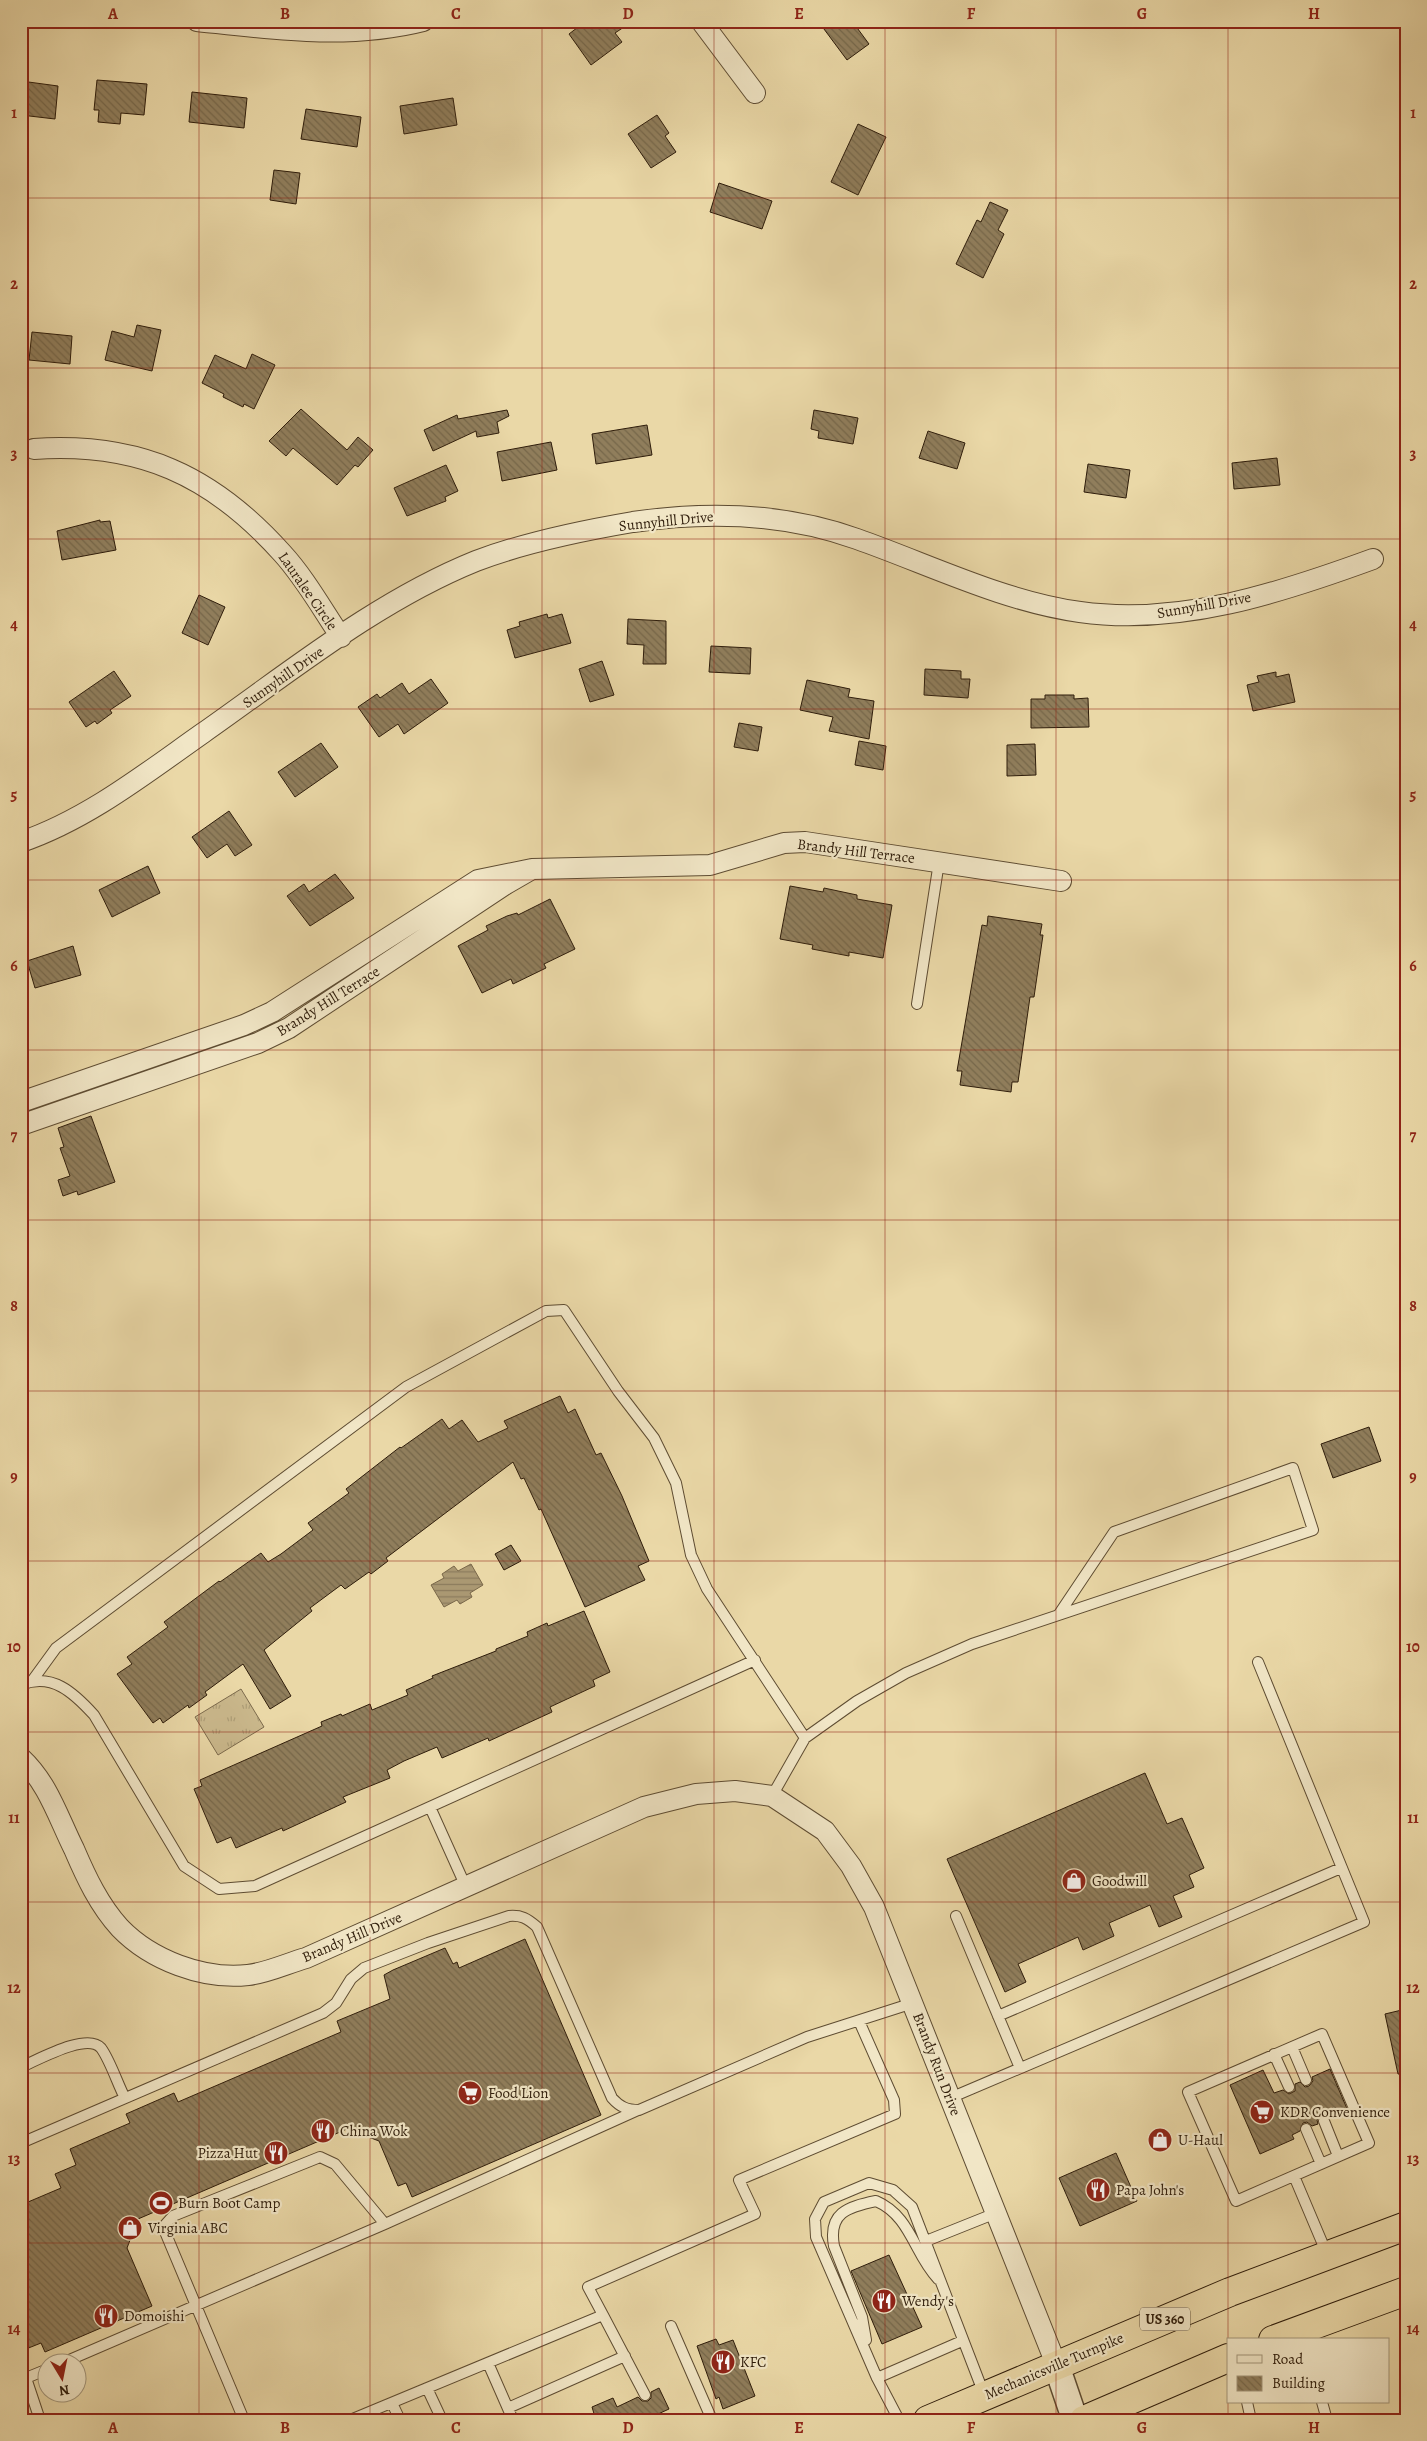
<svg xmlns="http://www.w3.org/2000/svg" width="1427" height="2441" font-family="Alegreya,serif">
<defs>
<pattern id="grass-tufts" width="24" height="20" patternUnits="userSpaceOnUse" patternTransform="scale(1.25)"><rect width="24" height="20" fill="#cab88c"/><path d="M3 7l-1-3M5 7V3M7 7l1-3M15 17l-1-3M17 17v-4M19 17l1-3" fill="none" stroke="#ae9e77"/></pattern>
<pattern id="water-rules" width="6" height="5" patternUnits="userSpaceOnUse" patternTransform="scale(1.25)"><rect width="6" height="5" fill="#aa9872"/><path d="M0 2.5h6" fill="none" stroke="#8b7b5c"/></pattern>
<pattern id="building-back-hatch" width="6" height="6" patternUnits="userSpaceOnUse" patternTransform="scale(1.25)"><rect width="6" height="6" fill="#907e5c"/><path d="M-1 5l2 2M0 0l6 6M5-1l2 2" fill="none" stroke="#76674a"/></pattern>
</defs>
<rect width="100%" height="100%" fill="#ead8a7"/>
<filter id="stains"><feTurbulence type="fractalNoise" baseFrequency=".004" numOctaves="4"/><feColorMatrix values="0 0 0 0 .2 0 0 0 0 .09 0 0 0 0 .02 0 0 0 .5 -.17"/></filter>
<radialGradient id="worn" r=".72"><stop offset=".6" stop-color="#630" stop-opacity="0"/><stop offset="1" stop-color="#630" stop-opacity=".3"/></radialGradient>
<path fill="url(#grass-tufts)" stroke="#7c6a4c" d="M 241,1689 L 264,1727 L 218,1755 L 195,1717 Z"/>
<path fill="url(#water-rules)" stroke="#796749" d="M 471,1564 L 483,1585 L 470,1593 L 472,1597 L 460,1604 L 457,1600 L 444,1607 L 431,1585 L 444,1578 L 442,1574 L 454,1566 L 458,1571 Z"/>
<path fill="url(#building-back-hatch)" stroke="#2f1d0b" d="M 586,21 L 633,21 L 615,33 L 622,42 L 591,65 L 569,34 Z
M 818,21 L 852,21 L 869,44 L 847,60 Z
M 97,80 L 147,84 L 144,115 L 121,113 L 120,124 L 98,122 L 99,110 L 94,110 Z
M 21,81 L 58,86 L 55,119 L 21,115 Z
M 192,92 L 247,98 L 244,128 L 189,122 Z
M 453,98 L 457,125 L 404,134 L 400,106 Z
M 306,109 L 361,117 L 357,147 L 301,139 Z
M 657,115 L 669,133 L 665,136 L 676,152 L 651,168 L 628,134 Z
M 858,124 L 886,137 L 858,195 L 831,182 Z
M 274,170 L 300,173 L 296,204 L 270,200 Z
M 719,183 L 772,201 L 762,229 L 710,212 Z
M 990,202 L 1008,210 L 998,230 L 1004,234 L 983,278 L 956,264 L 977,220 L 981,222 Z
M 137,325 L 161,330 L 152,371 L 105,360 L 112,331 L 134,337 Z
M 32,332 L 72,336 L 70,364 L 29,360 Z
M 252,354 L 275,365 L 254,409 L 244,404 L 243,407 L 223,397 L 224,394 L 202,383 L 215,355 L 246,369 Z
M 301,409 L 347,450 L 358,437 L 373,450 L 358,467 L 355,465 L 337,485 L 293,448 L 286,456 L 269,441 Z
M 507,410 L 509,416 L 497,422 L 499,433 L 477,437 L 476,431 L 433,451 L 424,430 L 457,415 L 458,419 Z
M 814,410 L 858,418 L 853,444 L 818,438 L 819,431 L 811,429 Z
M 647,425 L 652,455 L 596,464 L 592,434 Z
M 928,431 L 965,443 L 957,469 L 919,458 Z
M 551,442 L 557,470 L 502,481 L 497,452 Z
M 1277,458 L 1280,485 L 1234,489 L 1232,463 Z
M 1088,464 L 1130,470 L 1126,498 L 1084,492 Z
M 446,465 L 458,491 L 445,497 L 446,501 L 407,516 L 394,488 Z
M 100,520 L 100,522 L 110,521 L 116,550 L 62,560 L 57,531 Z
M 199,595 L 225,607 L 208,645 L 182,633 Z
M 547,614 L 548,618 L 562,614 L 571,643 L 515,658 L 507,630 L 520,626 L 519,622 Z
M 628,619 L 666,621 L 666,664 L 643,664 L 644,645 L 627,644 Z
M 711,646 L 751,648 L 750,674 L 709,672 Z
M 602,661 L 614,695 L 590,702 L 579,669 Z
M 925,669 L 961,671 L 961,679 L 970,679 L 968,698 L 924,695 Z
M 114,671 L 131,696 L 110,710 L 112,713 L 97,724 L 95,721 L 86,727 L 69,702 Z
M 1276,672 L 1276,677 L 1289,674 L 1295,702 L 1253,711 L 1247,685 L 1259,682 L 1257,676 Z
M 431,679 L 448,703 L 404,734 L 398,724 L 379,737 L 358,707 L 377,694 L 380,698 L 402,683 L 409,694 Z
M 807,680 L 850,689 L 848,697 L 874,701 L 869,739 L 829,731 L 833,717 L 800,710 Z
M 1045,695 L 1074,695 L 1074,699 L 1088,698 L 1089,727 L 1031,728 L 1031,699 L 1045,699 Z
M 739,723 L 762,727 L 758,751 L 734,747 Z
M 859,741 L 886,746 L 883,770 L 855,765 Z
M 321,743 L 338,767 L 295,797 L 278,772 Z
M 1035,744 L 1036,775 L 1007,776 L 1007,745 Z
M 229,811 L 252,845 L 235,856 L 227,844 L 207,858 L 192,837 Z
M 148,866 L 160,893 L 112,917 L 99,890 Z
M 335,874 L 354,898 L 310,926 L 287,896 L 304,884 L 309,892 Z
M 790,886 L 823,892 L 824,888 L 857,895 L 857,899 L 892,905 L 883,958 L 849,952 L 849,956 L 812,949 L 813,945 L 780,939 Z
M 550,899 L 575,949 L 544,964 L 546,968 L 513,984 L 511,979 L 482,993 L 458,946 L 488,930 L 486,926 L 507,916 L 517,913 L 518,915 Z
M 988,916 L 1042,924 L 1040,935 L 1043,935 L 1034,997 L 1030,997 L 1018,1082 L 1012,1082 L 1011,1092 L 960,1085 L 962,1071 L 957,1071 L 982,925 L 987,926 Z
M 73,946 L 81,975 L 35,988 L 27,961 Z
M 91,1116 L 115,1182 L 78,1195 L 77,1191 L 63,1196 L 58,1180 L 70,1176 L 60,1148 L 64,1147 L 58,1128 Z
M 560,1396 L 568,1413 L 575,1409 L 596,1455 L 601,1453 L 622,1496 L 649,1561 L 638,1566 L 645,1580 L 585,1607 L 541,1509 L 539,1510 L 524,1478 L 521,1479 L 513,1462 L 386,1558 L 388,1561 L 371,1574 L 369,1572 L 345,1589 L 341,1585 L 310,1608 L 312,1611 L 264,1650 L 291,1696 L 270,1709 L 243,1664 L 205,1692 L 207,1695 L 189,1708 L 188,1705 L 163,1723 L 160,1718 L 153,1723 L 117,1674 L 132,1664 L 127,1657 L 168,1627 L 164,1622 L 219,1581 L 220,1582 L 261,1553 L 268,1562 L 281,1554 L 313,1530 L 308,1523 L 349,1493 L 346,1489 L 400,1447 L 401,1448 L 442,1419 L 449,1429 L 462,1420 L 478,1442 L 508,1428 L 504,1421 Z
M 1369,1427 L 1381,1461 L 1333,1478 L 1321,1444 Z
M 511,1545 L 521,1561 L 504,1570 L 495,1554 Z
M 584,1611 L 610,1672 L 593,1680 L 595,1686 L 550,1707 L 552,1712 L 489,1741 L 488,1738 L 442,1758 L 437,1747 L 404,1761 L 387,1770 L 390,1778 L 343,1797 L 346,1802 L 283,1831 L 282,1828 L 236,1848 L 231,1837 L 217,1843 L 194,1789 L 202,1786 L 200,1780 L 322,1726 L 321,1722 L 341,1714 L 342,1716 L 370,1704 L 372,1710 L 408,1695 L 406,1690 L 433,1678 L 432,1676 L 496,1651 L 496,1649 L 528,1636 L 527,1632 L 547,1623 L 548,1626 Z
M 1145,1773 L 1167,1824 L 1182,1818 L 1204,1868 L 1189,1875 L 1194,1887 L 1173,1896 L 1182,1917 L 1159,1927 L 1150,1905 L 1109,1923 L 1114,1936 L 1083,1950 L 1078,1937 L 1018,1964 L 1026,1982 L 1005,1992 L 947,1859 Z
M 525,1939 L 601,2115 L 412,2197 L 406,2183 L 398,2186 L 379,2141 L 347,2129 L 138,2219 L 127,2248 L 152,2306 L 45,2352 L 41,2343 L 21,2351 L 21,2205 L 61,2188 L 55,2174 L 76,2165 L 70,2149 L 130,2123 L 126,2114 L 174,2093 L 178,2102 L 341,2032 L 337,2021 L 390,1999 L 384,1975 L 393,1970 L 445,1948 L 453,1964 L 457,1962 L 459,1968 Z
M 1406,2009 L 1406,2074 L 1398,2074 L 1385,2014 Z
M 1330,2069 L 1348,2111 L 1330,2118 L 1325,2114 L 1321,2115 L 1317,2120 L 1318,2124 L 1312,2126 L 1307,2122 L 1303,2123 L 1300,2131 L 1292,2135 L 1294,2139 L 1260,2154 L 1230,2085 L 1263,2070 L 1274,2093 L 1283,2090 L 1289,2094 L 1295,2091 L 1295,2084 L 1300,2082 L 1305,2087 L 1309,2086 L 1313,2081 L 1312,2077 Z
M 1116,2153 L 1137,2201 L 1080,2226 L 1059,2178 Z
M 889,2255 L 922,2327 L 882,2344 L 851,2271 Z
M 716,2339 L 719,2345 L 733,2340 L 755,2396 L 723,2409 L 719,2397 L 716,2399 L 697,2346 Z
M 659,2388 L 669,2409 L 645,2420 L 588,2420 L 595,2417 L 592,2407 L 613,2398 L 617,2407 L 638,2397 L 642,2401 L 648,2401 L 651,2398 L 651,2392 Z"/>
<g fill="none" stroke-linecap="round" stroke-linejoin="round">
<defs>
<path id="service" d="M 917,1004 L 939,862
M 32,1681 L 56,1648 L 406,1387 L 546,1311 L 564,1310 L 618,1391 L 654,1438 L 676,1483 L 691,1555 L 707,1589 L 805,1738
M 21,1685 C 52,1672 74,1693 94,1715 L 184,1866 L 219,1889 L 255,1886 L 755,1660
M 772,1796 L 805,1738 L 857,1701 L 906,1673 L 972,1644 L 1313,1530 L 1293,1468 L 1114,1532 L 1059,1614
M 430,1807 L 466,1887
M 956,1916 L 1020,2068
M 998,2016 L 1341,1868
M 1322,2034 L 1369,2143 L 1236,2201 L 1188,2092 Z
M 1292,2047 L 1306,2080
M 1274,2054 L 1289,2087
M 21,2067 C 38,2060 87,2032 101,2048 C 110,2060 118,2085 125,2098
M 950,2098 L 1364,1922 L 1258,1662
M 1324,2121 L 1338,2156
M 1306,2129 L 1321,2164
M 21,2143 L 323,2013 L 336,2003 L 351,1979 L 364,1968 L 428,1943 L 509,1916 C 521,1915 527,1918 537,1927 L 612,2098 C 620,2107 627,2110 639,2110 L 807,2037 L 913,2003
M 1294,2176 L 1327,2254
M 926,2241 L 996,2213
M 603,2315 L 645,2395
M 671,2326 L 712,2420
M 866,2340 L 862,2317 L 834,2246 C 828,2213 847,2207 876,2201 C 911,2216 914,2254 938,2279
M 488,2363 L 513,2420
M 60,2364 L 385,2224 L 638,2110
M 26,2378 L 40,2420
M 877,2378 L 962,2341
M 21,2380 L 48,2369
M 427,2388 L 442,2420
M 1247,2402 L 1251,2420
M 1322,2402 L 1327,2420
M 392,2403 L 400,2420
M 508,2408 L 625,2356
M 244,2420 L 163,2227 L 173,2216 L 320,2157 L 335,2164 L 385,2224
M 350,2420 L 603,2315 L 588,2287 L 755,2214 L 739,2180 L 895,2114 L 894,2100 L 859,2021
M 899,2420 L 877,2378 L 816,2237 L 815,2219 L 824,2202 L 869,2183 L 893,2190 L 912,2207 L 984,2394"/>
<path id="minor" d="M 197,21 C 272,29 348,40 423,21
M 701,21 L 755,93
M 34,449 C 139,442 212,475 282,553 C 305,578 322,609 341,637
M 21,842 C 88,819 146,773 203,733 C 290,672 377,601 476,561 C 526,542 580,531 633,522 C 708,511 785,513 857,539 C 928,564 1005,602 1080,612 C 1180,626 1280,593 1373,559
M 532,869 L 710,865 L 784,843 L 805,842 L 1061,881
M 21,1102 L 244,1025 L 272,1012 L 478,880 L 532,869 L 506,884 L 289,1028 L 258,1043 L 21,1125
M 21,1758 C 48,1783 58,1817 74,1849 C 86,1877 99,1905 120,1928 C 151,1960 203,1980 248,1975 C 267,1973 288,1963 306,1958 L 644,1807 L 696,1794 L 735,1791 L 772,1796 L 825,1831 L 851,1866 L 874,1907 L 1056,2364"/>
<path id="tertiary" d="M 1056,2364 L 1075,2420"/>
<path id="trunk" d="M 1273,2340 L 1406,2291
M 928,2420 L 1230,2292 L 1406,2226
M 1084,2420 L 1228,2358"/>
</defs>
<use href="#service" stroke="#5e4c32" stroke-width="12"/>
<use href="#minor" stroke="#5e4c32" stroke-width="22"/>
<use href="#tertiary" stroke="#5e4c32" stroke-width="28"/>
<use href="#trunk" stroke="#2f1d0b" stroke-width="30"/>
<use href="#service" stroke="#f1e6c6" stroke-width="10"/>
<use href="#minor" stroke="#f1e6c6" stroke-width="20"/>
<use href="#tertiary" stroke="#f1e6c6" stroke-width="25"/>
<use href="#trunk" stroke="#ead8a7" stroke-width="28"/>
</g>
<path fill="none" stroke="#8f2418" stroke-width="1" stroke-opacity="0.55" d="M 199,21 L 199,2420M 370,21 L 370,2420M 542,21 L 542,2420M 714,21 L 714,2420M 885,21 L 885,2420M 1056,21 L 1056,2420M 1228,21 L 1228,2420M 21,198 L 1406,198M 21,368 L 1406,368M 21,539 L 1406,539M 21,709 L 1406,709M 21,880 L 1406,880M 21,1050 L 1406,1050M 21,1220 L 1406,1220M 21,1391 L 1406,1391M 21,1561 L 1406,1561M 21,1732 L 1406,1732M 21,1902 L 1406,1902M 21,2073 L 1406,2073M 21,2243 L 1406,2243"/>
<defs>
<symbol id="shop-disc" viewBox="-11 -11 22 22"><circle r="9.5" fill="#8f2418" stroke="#f1e6c6"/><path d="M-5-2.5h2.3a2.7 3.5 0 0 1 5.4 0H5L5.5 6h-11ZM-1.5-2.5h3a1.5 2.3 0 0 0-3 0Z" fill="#fff"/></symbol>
<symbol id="supermarket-disc" viewBox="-11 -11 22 22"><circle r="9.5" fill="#8f2418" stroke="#f1e6c6"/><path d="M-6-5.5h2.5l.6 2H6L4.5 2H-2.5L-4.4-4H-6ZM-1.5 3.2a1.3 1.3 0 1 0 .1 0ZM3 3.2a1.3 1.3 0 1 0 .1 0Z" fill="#fff"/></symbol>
<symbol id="restaurant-disc" viewBox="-11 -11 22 22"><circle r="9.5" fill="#8f2418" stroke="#f1e6c6"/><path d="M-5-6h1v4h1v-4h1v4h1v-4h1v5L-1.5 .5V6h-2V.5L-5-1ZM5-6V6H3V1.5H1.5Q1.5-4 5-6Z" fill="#fff"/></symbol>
<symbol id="stadium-disc" viewBox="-11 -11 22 22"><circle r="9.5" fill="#8f2418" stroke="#f1e6c6"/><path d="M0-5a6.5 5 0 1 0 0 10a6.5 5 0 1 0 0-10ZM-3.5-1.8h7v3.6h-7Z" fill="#fff"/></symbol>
</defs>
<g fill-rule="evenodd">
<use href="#shop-disc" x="1060" y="1867" width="28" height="28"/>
<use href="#supermarket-disc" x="456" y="2079" width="28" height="28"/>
<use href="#supermarket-disc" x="1248" y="2098" width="28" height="28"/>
<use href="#restaurant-disc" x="309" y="2117" width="28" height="28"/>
<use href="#shop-disc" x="1146" y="2126" width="28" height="28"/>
<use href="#restaurant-disc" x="262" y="2139" width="28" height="28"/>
<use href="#restaurant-disc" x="1084" y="2176" width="28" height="28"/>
<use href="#stadium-disc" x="147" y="2189" width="28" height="28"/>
<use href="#shop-disc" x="116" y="2214" width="28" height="28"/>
<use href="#restaurant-disc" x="870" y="2287" width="28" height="28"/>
<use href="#restaurant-disc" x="92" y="2302" width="28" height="28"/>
<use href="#restaurant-disc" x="709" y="2348" width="28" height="28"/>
</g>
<g text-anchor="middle" stroke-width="4.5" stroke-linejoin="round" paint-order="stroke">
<rect fill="#f1e6c6" stroke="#695943" stroke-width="1" x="1140" y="2307.5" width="50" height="23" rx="4"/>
<g font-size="14" font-weight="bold" fill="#2f1d0b">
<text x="1165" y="2324">US 360</text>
</g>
<g font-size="15" fill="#2f1d0b" stroke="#f1e6c6">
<text transform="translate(666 521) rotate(-6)" y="5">Sunnyhill Drive</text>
<text transform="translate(308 591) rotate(55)" y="5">Lauralee Circle</text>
<text transform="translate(1204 605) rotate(-10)" y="5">Sunnyhill Drive</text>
<text transform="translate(283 677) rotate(-35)" y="5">Sunnyhill Drive</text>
<text transform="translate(856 851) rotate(7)" y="5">Brandy Hill Terrace</text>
<text transform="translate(328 1001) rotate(-32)" y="5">Brandy Hill Terrace</text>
<text transform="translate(352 1937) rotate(-23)" y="5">Brandy Hill Drive</text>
<text transform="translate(937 2064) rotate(69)" y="5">Brandy Run Drive</text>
<text transform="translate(1054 2366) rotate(-23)" y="5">Mechanicsville Turnpike</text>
</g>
<g font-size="15" fill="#2f1d0b" stroke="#f1e6c6" text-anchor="start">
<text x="1092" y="1886">Goodwill</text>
<text x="488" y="2098">Food Lion</text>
<text x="1280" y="2117">KDR Convenience</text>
<text x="340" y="2136">China Wok</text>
<text x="1178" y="2145">U-Haul</text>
<text x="258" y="2158" text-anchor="end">Pizza Hut</text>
<text x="1116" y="2195">Papa John's</text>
<text x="178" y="2208">Burn Boot Camp</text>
<text x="148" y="2233">Virginia ABC</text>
<text x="902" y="2306">Wendy's</text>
<text x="124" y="2321">Domoishi</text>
<text x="740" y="2367">KFC</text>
</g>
</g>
<rect width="1427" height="2441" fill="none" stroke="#ead8a7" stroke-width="55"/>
<rect x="1227" y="2338" width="162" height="65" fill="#f1e6c6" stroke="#a3967b"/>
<rect x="1237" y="2355" width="25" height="8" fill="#f1e6c6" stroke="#a3967b"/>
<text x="1272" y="2364" font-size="15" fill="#2f1d0b">Road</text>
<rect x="1237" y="2376" width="25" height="15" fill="url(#building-back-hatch)" stroke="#a3967b"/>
<text x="1272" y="2388" font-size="15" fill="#2f1d0b">Building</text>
<g transform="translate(62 2378) rotate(170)"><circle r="24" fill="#f1e6c6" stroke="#a3967b"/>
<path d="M0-4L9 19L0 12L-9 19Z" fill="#8f2418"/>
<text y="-8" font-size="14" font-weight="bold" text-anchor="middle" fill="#2f1d0b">N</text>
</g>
<rect x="28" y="28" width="1372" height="2386" fill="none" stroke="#8f2418" stroke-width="2"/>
<g font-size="16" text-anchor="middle" font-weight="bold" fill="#8f2418">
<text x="113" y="19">A</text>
<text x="285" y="19">B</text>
<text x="456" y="19">C</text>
<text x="628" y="19">D</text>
<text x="799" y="19">E</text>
<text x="971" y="19">F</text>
<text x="1142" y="19">G</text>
<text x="1314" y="19">H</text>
<text x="14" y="118">1</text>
<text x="1413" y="118">1</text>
<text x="14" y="289">2</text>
<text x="1413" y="289">2</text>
<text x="14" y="459">3</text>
<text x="1413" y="459">3</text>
<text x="14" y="630">4</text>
<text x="1413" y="630">4</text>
<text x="14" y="800">5</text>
<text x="1413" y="800">5</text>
<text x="14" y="971">6</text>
<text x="1413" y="971">6</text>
<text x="14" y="1141">7</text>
<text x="1413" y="1141">7</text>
<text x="14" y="1311">8</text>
<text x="1413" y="1311">8</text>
<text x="14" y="1482">9</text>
<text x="1413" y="1482">9</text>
<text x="14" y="1652">10</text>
<text x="1413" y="1652">10</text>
<text x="14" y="1823">11</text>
<text x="1413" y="1823">11</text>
<text x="14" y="1993">12</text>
<text x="1413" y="1993">12</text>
<text x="14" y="2164">13</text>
<text x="1413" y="2164">13</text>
<text x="14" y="2334">14</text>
<text x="1413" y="2334">14</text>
<text x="113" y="2433">A</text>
<text x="285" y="2433">B</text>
<text x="456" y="2433">C</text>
<text x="628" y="2433">D</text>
<text x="799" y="2433">E</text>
<text x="971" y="2433">F</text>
<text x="1142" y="2433">G</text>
<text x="1314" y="2433">H</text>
</g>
<rect width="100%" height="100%" filter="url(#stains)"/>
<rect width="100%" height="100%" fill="url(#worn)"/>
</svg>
